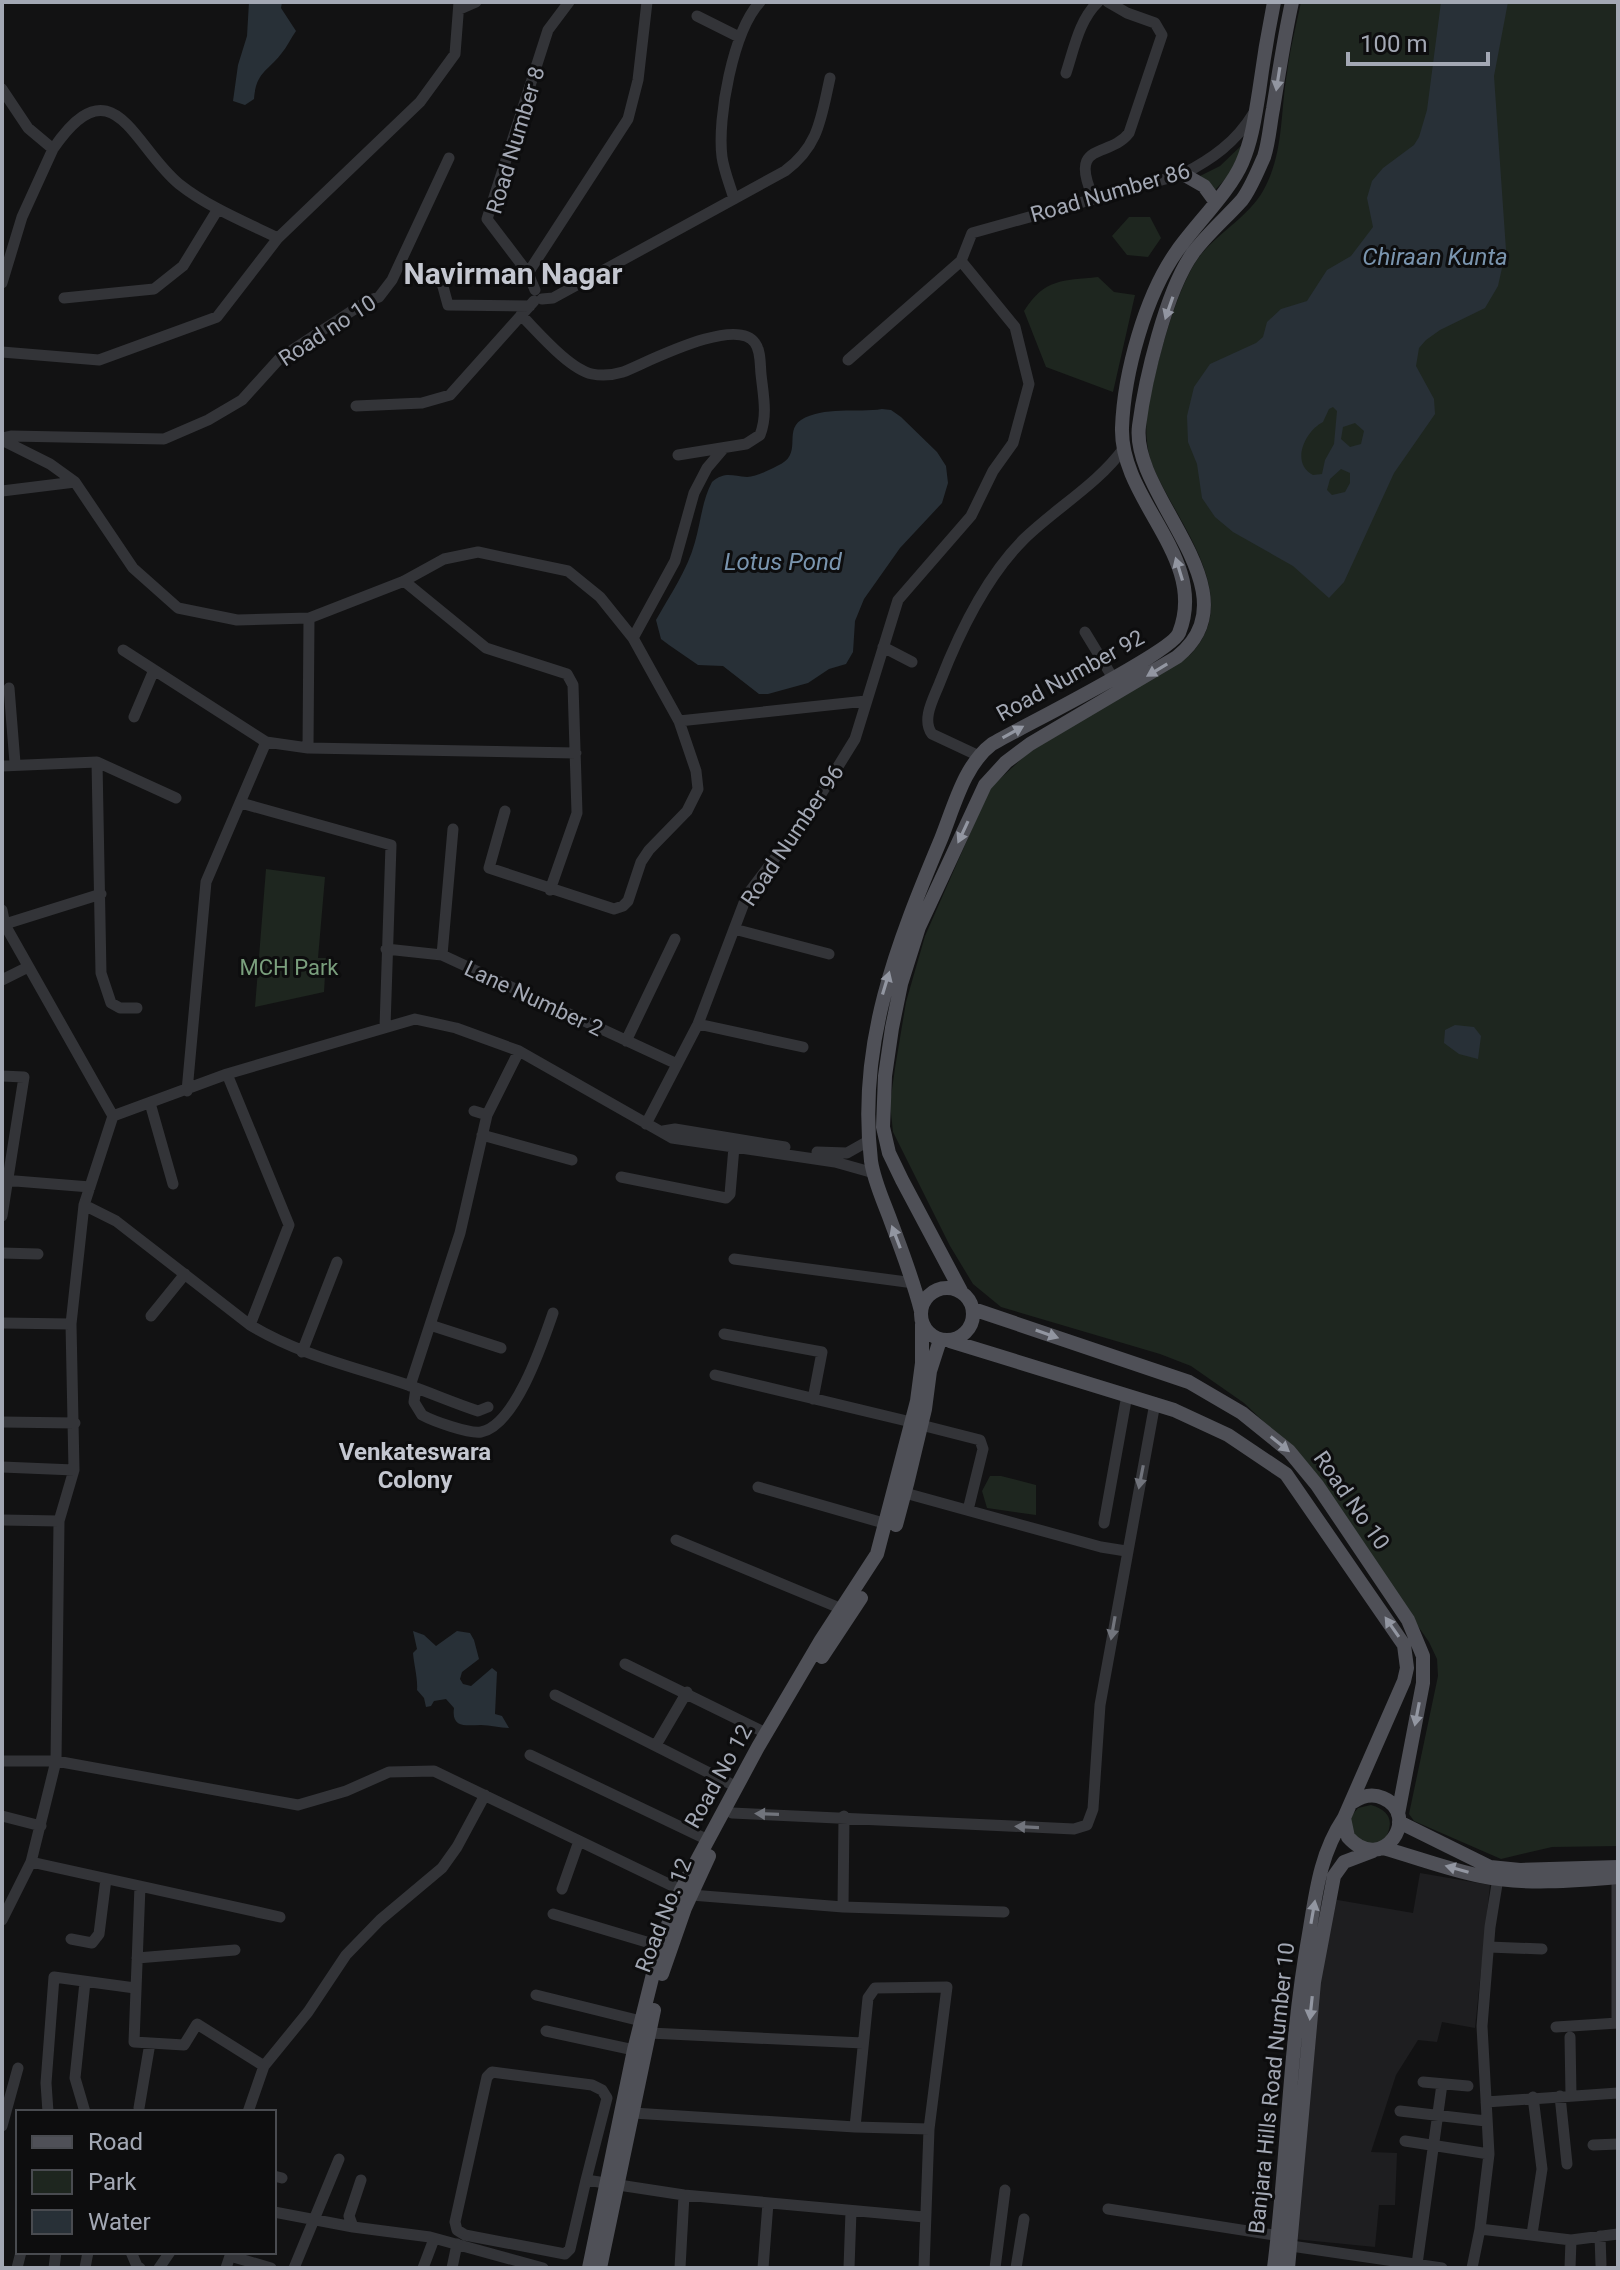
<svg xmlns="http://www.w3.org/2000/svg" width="1620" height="2270" font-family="Roboto,sans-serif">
<rect width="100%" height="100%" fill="#121213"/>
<path fill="#1e1e20" d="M 1420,1873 L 1490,1885 L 1475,2028 L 1442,2022 L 1437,2042 L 1418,2040 L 1396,2075 L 1371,2152 L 1397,2153 L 1395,2205 L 1379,2205 L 1375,2247 L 1294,2239 L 1309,2027 L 1332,1899 L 1413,1913 Z"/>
<path fill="#1e261f" d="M 1301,2 L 1618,2 L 1618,1846 L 1552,1847 L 1501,1859 L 1414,1821 L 1409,1814 L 1438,1676 L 1437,1659 L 1429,1642 L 1299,1455 L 1244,1403 L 1191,1366 L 1160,1354 L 1001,1307 L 973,1284 L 950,1246 L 893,1132 L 890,1104 L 895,1068 L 906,1002 L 925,936 L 990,788 L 1028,753 L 1190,655 C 1245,599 1178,524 1154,469 C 1147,453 1145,433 1147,416 C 1153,377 1177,279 1204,251 C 1222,231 1249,215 1263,191 C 1284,154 1280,114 1287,73 C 1290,49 1296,26 1301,2 Z
M 1245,142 L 1229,175 L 1215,190 L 1200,176 L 1220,166 Z
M 1129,217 L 1150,217 L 1161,238 L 1148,257 L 1127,255 L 1112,236 Z
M 1098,277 L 1114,292 L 1135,295 L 1113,392 L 1046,367 L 1024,311 C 1045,278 1062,281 1098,277 Z
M 266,869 L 325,877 L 318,958 L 326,958 L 324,992 L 255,1007 Z
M 990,1476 L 1001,1476 L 1036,1485 L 1036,1515 L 987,1508 L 982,1491 Z
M 1371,1805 C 1395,1812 1393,1827 1382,1844 L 1356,1843 L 1349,1819 L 1358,1808 Z"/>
<path fill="#283037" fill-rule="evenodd" d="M 249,2 L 282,2 L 281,8 L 296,31 C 291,38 287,47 281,54 C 267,72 256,72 254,99 L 245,105 L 233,101 L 238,65 L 247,36 Z
M 1441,2 L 1508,2 L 1494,76 L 1506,250 L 1498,286 L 1485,308 L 1440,330 L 1426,340 L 1419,348 L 1416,366 L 1434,399 L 1435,414 L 1394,473 L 1344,582 L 1329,598 L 1293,566 L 1233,532 L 1215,517 L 1202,498 L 1197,464 L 1188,442 L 1187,416 L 1194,387 L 1210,364 L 1256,343 L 1263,337 L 1267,322 L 1281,309 L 1307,301 L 1327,270 L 1351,256 L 1373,227 L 1367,198 L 1372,181 L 1383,168 L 1414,145 L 1419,137 L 1427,110 ZM 1333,407 L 1337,411 L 1334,444 L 1325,460 L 1322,474 L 1313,475 C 1290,463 1305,431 1323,422 L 1329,409 ZM 1355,423 L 1364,431 L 1361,444 L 1350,447 L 1341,439 L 1343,427 ZM 1341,469 L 1350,473 L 1350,483 L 1345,492 L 1332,495 L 1327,490 L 1330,479 Z
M 882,409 L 891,410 L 901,417 L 937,452 L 946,466 L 948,483 L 942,503 L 900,548 L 864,599 L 855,621 L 853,652 L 846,664 L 829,669 L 808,683 L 768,694 L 759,694 L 723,666 L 698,665 L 669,645 L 661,639 L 656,620 C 670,595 687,571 695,542 C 701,521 702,501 712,482 C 725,471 732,476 747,477 C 756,477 769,470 777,466 C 804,455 783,432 801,420 C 823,406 857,413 882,409 Z
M 1455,1025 L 1474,1027 L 1481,1036 L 1478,1059 L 1459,1054 L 1444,1043 L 1445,1030 Z
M 413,1631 L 424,1635 L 436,1646 L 457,1631 L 470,1633 L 474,1640 L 479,1659 L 462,1672 L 460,1679 L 463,1684 L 471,1686 L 492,1668 L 497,1672 L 495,1714 L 502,1716 L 509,1728 C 500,1728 490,1725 481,1725 C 467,1725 451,1729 454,1708 L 446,1699 L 434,1701 L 431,1706 L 426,1707 L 424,1698 L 417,1690 C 418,1679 414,1665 413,1653 L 417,1649 Z"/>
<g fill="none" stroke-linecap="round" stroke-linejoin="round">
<path stroke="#333438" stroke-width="11" d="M 460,9 L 476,2
M 697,16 L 739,37
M 1066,73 C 1074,49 1079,20 1098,2
M 2,89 L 28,128 L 53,149 L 22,217 L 2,283
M 53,149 C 113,61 133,146 179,184 C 208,207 245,222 278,238
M 1093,197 C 1068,140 1109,159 1129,133 L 1162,35 L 1155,23 L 1127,13 L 1108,2
M 734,199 C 730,185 724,171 722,157 C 717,118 733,31 760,2
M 528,273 L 487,219 L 548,30 L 569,2
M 442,283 L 448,305 L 530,306
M 535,290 L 528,273 L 628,119 L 638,80 L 647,2
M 64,298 L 154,289 L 183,266 L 218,209
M 542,299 L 553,298 L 785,171 C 819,146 821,118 830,78
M 521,315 C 538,332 569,369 592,374 C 602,376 613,375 623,372 C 646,363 736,315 755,343 C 761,351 760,365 761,374 C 763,394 768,415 760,435 L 746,444 L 678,455
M 2,352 L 99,360 L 217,317 L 278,238 L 420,102 L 455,54 L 459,2
M 848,360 L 961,261 L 972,233 L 1183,174 C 1212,159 1236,142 1253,114
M 356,406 L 422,403 L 450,395 L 534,301
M 2,438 L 11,436 L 164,439 L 208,420 L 242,400 L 280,358 L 367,301 L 379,297 L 392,280 L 449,158
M 2,440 L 50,464 L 75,482 L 133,568 L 178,608 L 237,620 L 309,618 L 404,581 L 444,559 L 478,552 L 568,571 L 600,597 L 633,638 L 679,721 L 696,771 L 698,789 L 687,811 L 649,850 L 641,862 L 628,901 L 623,906 L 614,909 L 489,868 L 505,811
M 2,491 L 75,482
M 404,581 L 486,648 L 567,674 L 573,685 L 577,813 L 550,890
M 1085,632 L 1113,678
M 633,638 L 675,561 L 694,493 L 707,468 L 724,448
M 883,647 L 912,662
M 123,650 L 266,742 L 308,748 L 576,753
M 9,688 L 15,763
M 134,717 L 154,670
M 679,721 L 866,701
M 308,748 L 309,618
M 979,756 L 932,734 C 921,719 934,698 940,682 C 959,633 986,577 1024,539 C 1057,507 1097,485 1124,448
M 97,762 L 101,973 L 111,1003 L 120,1008 L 137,1008
M 2,766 L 97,762 L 176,798
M 241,803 L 391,845 L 385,1027
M 2,910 L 5,925 L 113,1116
M 2,925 L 101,894
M 734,929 L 829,954
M 386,949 L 442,955 L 677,1064
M 442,955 L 453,829
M 2,980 L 28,967
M 698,1024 L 803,1047
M 626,1041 L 675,939
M 227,1074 L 289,1225 L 250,1325
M 2,1076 L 24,1077 L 2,1216
M 187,1091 L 206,882 L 266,742
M 150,1103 L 173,1184
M 474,1111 L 487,1115
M 646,1124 L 698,1024 L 747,895 L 810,812 L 855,739 L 898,600 L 971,516 L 993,471 L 1013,443 L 1029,384 L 1015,327 L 961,261
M 663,1131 L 675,1129 L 785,1147
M 482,1135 L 572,1160
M 817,1152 L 847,1153 L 870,1140
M 621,1177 L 726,1198 L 730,1194 L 734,1147
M 3,1180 L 90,1187
M 84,1205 L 116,1221 L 250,1325 C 302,1356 352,1366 408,1385 C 431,1393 454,1403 478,1411 L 488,1407
M 2,1253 L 38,1254
M 734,1259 L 914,1283
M 151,1316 L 185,1274
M 2,1323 L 71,1324
M 430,1325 L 501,1348
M 724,1334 L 822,1352 L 813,1399
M 302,1352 L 337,1262
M 715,1375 L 911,1422
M 410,1386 L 460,1233 L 487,1115 L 519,1051
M 416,1388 L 414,1402 L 422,1415 C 433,1421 469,1434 481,1432 C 515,1426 543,1342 553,1313
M 2,1422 L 75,1423
M 921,1425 L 980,1440 L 983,1449 L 968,1510
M 2,1467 L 74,1470
M 758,1487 L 887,1524
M 905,1493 L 1101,1547 L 1126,1551
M 2,1520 L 59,1521
M 1104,1523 L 1127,1395
M 676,1540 L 842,1609
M 625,1664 L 766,1733
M 555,1695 L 737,1787
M 656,1745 L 687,1692
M 530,1755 L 708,1840
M 2,1761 L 56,1761 L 298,1805 L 346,1791 L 389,1772 L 434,1771 L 681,1890
M 732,1813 L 1074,1829 L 1087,1825 L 1093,1809 L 1100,1705 L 1155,1403
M 2,1816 L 41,1826
M 31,1862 L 280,1917
M 140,1886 L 134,2042 L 184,2045 L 197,2024 L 264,2066
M 562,1889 L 579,1841
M 691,1895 L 843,1907 L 1004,1912
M 843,1907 L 844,1816
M 553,1914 L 660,1946
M 2,1920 L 31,1862 L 56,1761 L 59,1521 L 74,1470 L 71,1324 L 84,1205 L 113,1116 L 227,1074 L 415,1019 L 456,1028 L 519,1051 L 672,1138 L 835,1162 L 874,1173
M 71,1939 L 92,1943 L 99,1934 L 106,1879
M 1489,1947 L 1542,1949
M 137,1958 L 235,1950
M 85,1982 L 75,2078 L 85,2112
M 536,1995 L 641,2021
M 1617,2023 L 1617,1877
M 1556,2027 L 1618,2023
M 546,2031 L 634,2050
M 649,2033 L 863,2043
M 1570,2037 L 1571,2095
M 1423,2082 L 1468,2086
M 1560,2096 L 1567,2164
M 1486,2102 L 1618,2093
M 139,2108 L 150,2043
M 1400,2111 L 1486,2121
M 48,2112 L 46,2083 L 54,1977 L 135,1988
M 248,2112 L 264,2066 L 308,2012 L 346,1955 L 380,1920 L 442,1868 L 457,1847 L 485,1795
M 633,2113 L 855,2127 L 929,2129
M 2,2126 L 18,2068
M 855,2127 L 868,1998 L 875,1988 L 947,1987 L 929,2129 L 924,2268
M 1405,2141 L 1489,2154
M 1593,2145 L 1618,2144
M 274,2176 L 282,2178
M 586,2180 L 607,2098 L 602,2090 L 592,2085 L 492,2072 L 487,2077 L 455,2222 L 457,2230 L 465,2235 L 565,2254 L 570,2249 L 586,2180 L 684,2195 L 924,2217
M 1108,2209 L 1286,2237
M 274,2212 L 353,2227 L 430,2237 L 543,2268
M 353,2227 L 349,2216 L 361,2180
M 1480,2229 L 1571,2240 L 1618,2234
M 1532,2234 L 1542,2169 L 1533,2097
M 1600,2236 L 1601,2265
M 1291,2246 L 1442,2268
M 131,2252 L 137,2266 L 140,2268
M 1417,2264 L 1442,2084
M 17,2268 L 21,2252
M 54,2268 L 56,2252
M 85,2268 L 88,2252
M 159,2268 L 170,2252
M 226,2268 L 230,2256 L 271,2268
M 294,2268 L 339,2159
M 423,2268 L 434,2239
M 452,2268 L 457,2244
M 680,2268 L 684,2195
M 763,2268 L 768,2203
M 849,2268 L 851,2211
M 995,2268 L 1005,2190
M 1016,2268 L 1024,2219
M 1472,2268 L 1480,2229 L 1489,2154 L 1482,2026 L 1490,1927 L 1498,1878
M 1570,2268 L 1571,2240"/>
<path stroke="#4f5057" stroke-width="14" d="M 1183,174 L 1204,186 L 1215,201
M921 1314a26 26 0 1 1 52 0a26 26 0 1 1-52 0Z
M 961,1291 L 902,1180 L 889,1153 L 883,1127 L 885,1076 L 892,1028 L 901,984 L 919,927 L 985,785 L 1006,762 L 1030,744 L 1177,657 C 1258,592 1130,496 1139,426 C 1145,380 1166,290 1193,253 C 1207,234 1226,218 1242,200 C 1251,188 1258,170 1264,157 C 1269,142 1270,124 1273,109 C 1279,73 1284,38 1292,2
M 973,1309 L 1189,1382 L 1242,1413 L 1289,1451 L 1317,1485 L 1408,1620 L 1423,1656 L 1423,1683 L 1398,1814
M 921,1311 C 913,1279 901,1249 890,1219 C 883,1200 874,1181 871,1161 C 857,1044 897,944 941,839 C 954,807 964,765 992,744 C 1021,727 1171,653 1179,633 C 1209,558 1120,501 1122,428 C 1124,373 1145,296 1177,251 C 1196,224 1230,191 1242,163 C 1252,140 1255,116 1259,92 C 1263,62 1268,32 1274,2
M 950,1341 L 1174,1410 L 1228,1435 L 1286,1474 L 1404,1645 L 1407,1668 L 1404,1681 L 1344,1818 L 1348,1837 C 1383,1876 1422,1815 1383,1798 C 1372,1793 1362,1796 1353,1802
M 896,1525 L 907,1484 L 925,1409 L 930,1371 L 940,1340
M 822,1657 L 861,1598
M 1399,1822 L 1490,1867 L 1520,1870 L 1618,1867
M 1383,1848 C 1415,1857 1447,1869 1480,1876 C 1521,1885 1575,1881 1618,1877
M 662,1974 L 685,1908 L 709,1856
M 589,2268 L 634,2050 L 660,1946 L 681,1890 L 758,1747 L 821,1640 L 877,1554 L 917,1401 L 922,1363 L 922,1324
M 600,2268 L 654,2010
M 1274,2268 C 1288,2157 1289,2044 1309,1934 C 1316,1892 1320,1854 1344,1818
M 1288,2268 L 1314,1982 L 1334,1876 L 1344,1862 L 1373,1851"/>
</g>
<defs><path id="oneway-solid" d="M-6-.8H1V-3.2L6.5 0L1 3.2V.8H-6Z" transform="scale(2)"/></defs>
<g fill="#9296a1">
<use href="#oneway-solid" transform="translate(1278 79) rotate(99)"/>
<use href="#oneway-solid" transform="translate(1169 308) rotate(109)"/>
<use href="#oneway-solid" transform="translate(1179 569) rotate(-107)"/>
<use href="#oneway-solid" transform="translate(1157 670) rotate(149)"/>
<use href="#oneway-solid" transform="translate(1013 732) rotate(-29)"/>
<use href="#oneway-solid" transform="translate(963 832) rotate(115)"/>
<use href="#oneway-solid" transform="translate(886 983) rotate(-73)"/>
<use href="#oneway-solid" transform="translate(896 1237) rotate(-111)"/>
<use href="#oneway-solid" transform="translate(1047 1334) rotate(19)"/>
<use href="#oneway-solid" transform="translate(1280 1444) rotate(39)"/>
<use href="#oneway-solid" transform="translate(1392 1627) rotate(-125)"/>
<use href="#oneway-solid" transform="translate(1417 1714) rotate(101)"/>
<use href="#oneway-solid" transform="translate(1457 1869) rotate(-164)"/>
<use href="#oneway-solid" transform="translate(1313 1912) rotate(-80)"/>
<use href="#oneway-solid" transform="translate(1311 2008) rotate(96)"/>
</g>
<g fill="#71747c">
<use href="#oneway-solid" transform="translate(1141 1477) rotate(101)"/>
<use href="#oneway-solid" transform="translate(1113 1628) rotate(100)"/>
<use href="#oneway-solid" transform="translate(767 1814) rotate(-178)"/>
<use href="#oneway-solid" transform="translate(1027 1827) rotate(-177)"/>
</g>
<g text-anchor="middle" stroke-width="6" stroke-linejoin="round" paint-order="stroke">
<g font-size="22" fill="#a3a8b4" stroke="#0d0d0e">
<text transform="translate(515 140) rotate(-73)" y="8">Road Number 8</text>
<text transform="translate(1110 192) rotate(-16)" y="8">Road Number 86</text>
<text transform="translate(327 330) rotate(-33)" y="8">Road no 10</text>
<text transform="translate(1070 675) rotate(-29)" y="8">Road Number 92</text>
<text transform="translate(792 835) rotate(-56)" y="8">Road Number 96</text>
<text transform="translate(534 998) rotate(25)" y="8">Lane Number 2</text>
<text transform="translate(1352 1500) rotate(55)" y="8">Road No 10</text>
<text transform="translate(718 1776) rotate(-61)" y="8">Road No 12</text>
<text transform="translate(663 1915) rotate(-69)" y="8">Road No. 12</text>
<text transform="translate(1271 2088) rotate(-84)" y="8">Banjara Hills Road Number 10</text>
</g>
<g font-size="22" fill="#7a9f7d" stroke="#0d0d0e">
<text x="289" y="975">MCH Park</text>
</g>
<g font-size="24" font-style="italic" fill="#7a95af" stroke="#0d0d0e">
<text x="1435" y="265">Chiraan Kunta</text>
<text x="783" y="570">Lotus Pond</text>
</g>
<g font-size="24" font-weight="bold" fill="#c4c7d0" stroke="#0d0d0e">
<text x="415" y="1460">Venkateswara<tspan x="415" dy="28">Colony</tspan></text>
</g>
<g font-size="30" font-weight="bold" fill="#c4c7d0" stroke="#0d0d0e">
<text x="513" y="284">Navirman Nagar</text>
</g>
</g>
<rect width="1620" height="2270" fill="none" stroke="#a3a8b4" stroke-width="8"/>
<rect x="16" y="2110" width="260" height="144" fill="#0d0d0e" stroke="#494b50" stroke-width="2"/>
<rect x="32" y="2136" width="40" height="12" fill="#4f5057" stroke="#494b50" stroke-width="2"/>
<text x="88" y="2150" font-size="24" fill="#a3a8b4">Road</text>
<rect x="32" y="2170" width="40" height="24" fill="#1e261f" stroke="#494b50" stroke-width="2"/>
<text x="88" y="2190" font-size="24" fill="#a3a8b4">Park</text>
<rect x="32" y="2210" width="40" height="24" fill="#283037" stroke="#494b50" stroke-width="2"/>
<text x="88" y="2230" font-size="24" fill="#a3a8b4">Water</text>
<path d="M1348 52v12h140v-12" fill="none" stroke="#a3a8b4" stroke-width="4"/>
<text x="1360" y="52" font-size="24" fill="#a3a8b4" stroke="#0d0d0e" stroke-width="6" paint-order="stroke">100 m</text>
</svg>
